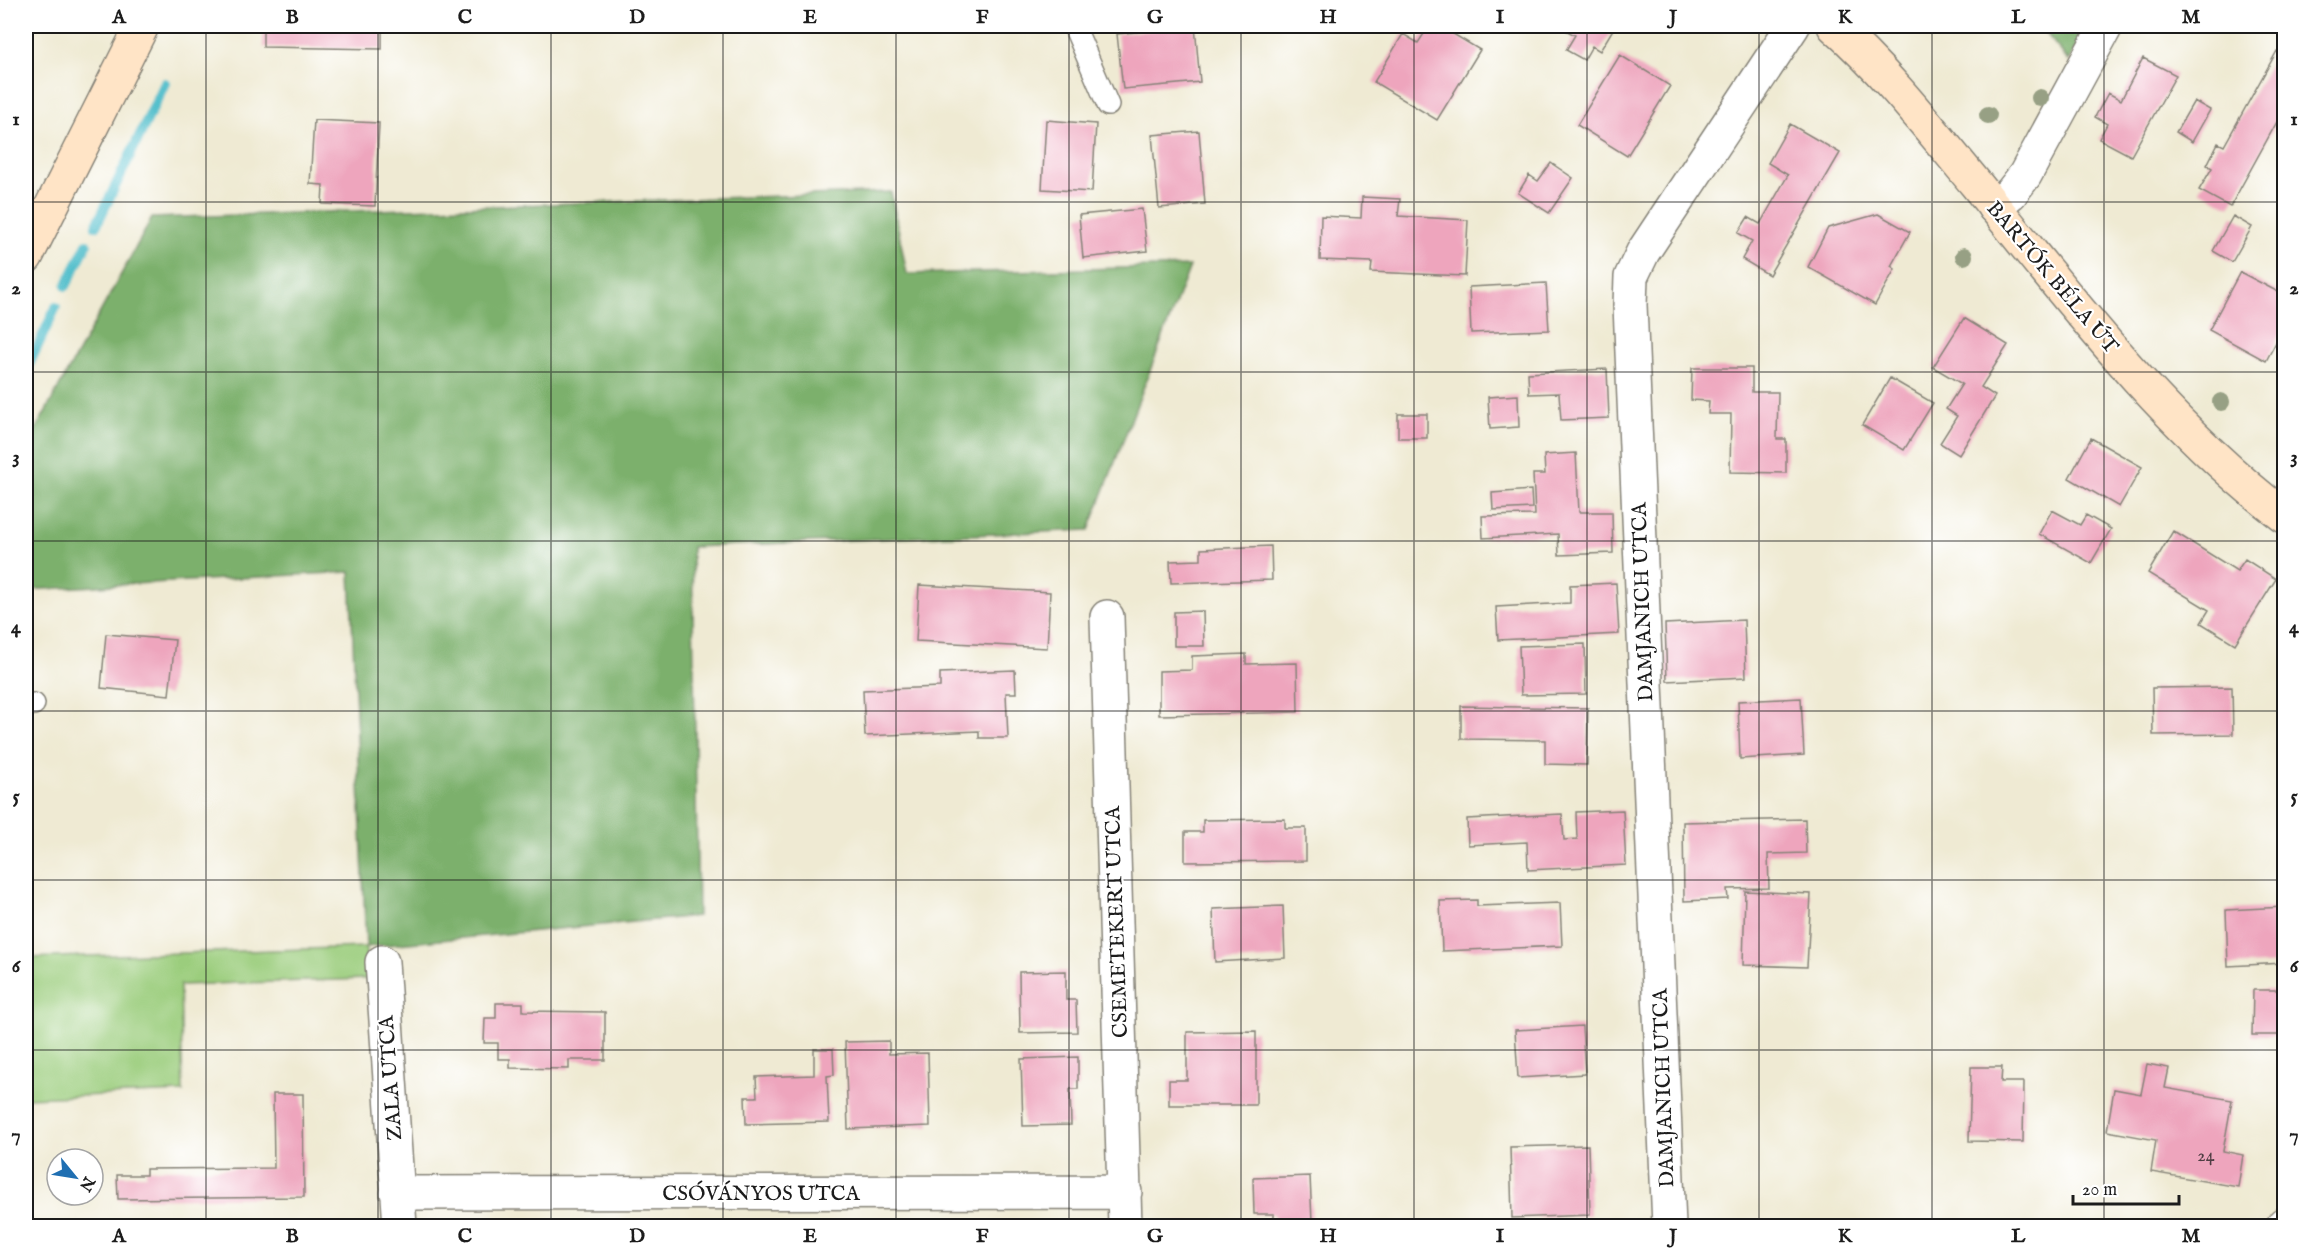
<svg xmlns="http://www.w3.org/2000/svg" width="2310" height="1252" font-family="'IM FELL English',serif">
<rect width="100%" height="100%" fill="#fff"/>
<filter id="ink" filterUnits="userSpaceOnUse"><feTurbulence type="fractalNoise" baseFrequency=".0167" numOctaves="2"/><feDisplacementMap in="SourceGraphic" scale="12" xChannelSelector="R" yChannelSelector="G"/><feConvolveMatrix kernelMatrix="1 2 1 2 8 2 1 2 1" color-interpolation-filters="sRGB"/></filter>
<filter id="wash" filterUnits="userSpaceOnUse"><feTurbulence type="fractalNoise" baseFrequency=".008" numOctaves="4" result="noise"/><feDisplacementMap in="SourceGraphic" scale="24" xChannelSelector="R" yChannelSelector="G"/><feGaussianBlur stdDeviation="1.35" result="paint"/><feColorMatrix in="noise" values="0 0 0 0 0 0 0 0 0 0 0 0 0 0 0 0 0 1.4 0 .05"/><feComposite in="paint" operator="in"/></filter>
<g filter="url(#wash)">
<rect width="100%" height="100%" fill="#efead3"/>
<path fill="#9bcd7d" stroke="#5c744c" stroke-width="1.5" d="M 366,947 L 367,979 L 180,985 L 183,1092 L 26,1098 L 26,958 Z"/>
<path fill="#7cb06c" stroke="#4c6644" stroke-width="1.5" d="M 2040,26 L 2087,26 L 2069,61 Z
M 891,192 L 907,274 L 1190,266 L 1089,530 L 692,547 L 698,916 L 366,947 L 350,572 L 26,590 L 26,447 L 152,218 Z"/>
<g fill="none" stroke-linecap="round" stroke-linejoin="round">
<path stroke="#50bdca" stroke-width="10" d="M 96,226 L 165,83
M 66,286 L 87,244
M 26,371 L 56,307"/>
</g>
<g id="blocks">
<path fill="#eea5bd" d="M 263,26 L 382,26 L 382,49 L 263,47 Z
M 1195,26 L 1200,82 L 1123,89 L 1117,34 Z
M 1429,26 L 1440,26 L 1480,50 L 1437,120 L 1374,82 L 1403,34 L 1418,43 Z
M 1558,26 L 1615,26 L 1600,51 L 1592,46 L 1584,60 L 1566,50 L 1575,35 Z
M 2277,51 L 2284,55 L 2284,109 L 2230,207 L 2199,190 L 2212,168 L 2207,165 L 2218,143 L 2224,146 Z
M 1620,55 L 1670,86 L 1627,156 L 1577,125 Z
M 2143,58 L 2176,75 L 2131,156 L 2099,139 L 2107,124 L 2095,117 L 2108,93 L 2121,100 Z
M 2194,101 L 2210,110 L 2192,142 L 2176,132 Z
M 314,120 L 379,123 L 375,206 L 322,204 L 323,185 L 310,184 Z
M 1046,120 L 1096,124 L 1092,192 L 1042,189 Z
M 1790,124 L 1840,153 L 1769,275 L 1742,259 L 1752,241 L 1738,233 L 1748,217 L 1760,224 L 1788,175 L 1768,163 Z
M 1199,131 L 1205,204 L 1159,208 L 1152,135 Z
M 1551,163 L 1573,178 L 1549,213 L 1518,193 L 1529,175 L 1538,181 Z
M 1362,197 L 1400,199 L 1398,216 L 1468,220 L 1465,276 L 1371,272 L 1372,262 L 1320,260 L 1321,216 L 1361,218 Z
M 1142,209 L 1147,251 L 1083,258 L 1079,215 Z
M 1878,214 L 1910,232 L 1891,266 L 1895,269 L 1875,305 L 1808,267 L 1828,228 Z
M 2233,216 L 2252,227 L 2232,262 L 2213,251 Z
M 2240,272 L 2284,295 L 2284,327 L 2266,361 L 2209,330 Z
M 1546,283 L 1549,330 L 1471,333 L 1469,287 Z
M 1964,318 L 2008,345 L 1981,387 L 1995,396 L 1959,455 L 1940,443 L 1957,416 L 1946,409 L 1962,384 L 1933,367 Z
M 1692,368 L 1752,368 L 1752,392 L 1778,392 L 1777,439 L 1786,439 L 1786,473 L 1730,472 L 1731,414 L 1708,414 L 1709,401 L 1691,400 Z
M 1607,369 L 1609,418 L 1561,420 L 1559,393 L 1529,394 L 1528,373 Z
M 1890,378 L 1933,403 L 1904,450 L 1862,425 Z
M 1518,395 L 1519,427 L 1490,429 L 1488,397 Z
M 1398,414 L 1427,414 L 1427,438 L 1398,438 Z
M 2091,438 L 2142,467 L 2119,507 L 2069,478 Z
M 1576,453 L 1579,512 L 1612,512 L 1613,553 L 1559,555 L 1558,534 L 1483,538 L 1482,516 L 1535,515 L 1533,474 L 1545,474 L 1544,455 Z
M 1531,490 L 1532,508 L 1493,510 L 1492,493 Z
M 2052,510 L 2080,525 L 2086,515 L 2111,529 L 2091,563 L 2039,534 Z
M 2173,531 L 2237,571 L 2245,559 L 2276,579 L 2235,644 L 2201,623 L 2209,610 L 2148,573 Z
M 1271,546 L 1272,580 L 1171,583 L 1170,561 L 1201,560 L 1201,549 Z
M 1616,583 L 1619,634 L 1498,640 L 1496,607 L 1570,603 L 1570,585 Z
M 919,585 L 1050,592 L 1047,648 L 916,641 Z
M 1203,611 L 1204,646 L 1174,646 L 1174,612 Z
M 1744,620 L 1746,677 L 1667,681 L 1665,624 Z
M 106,634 L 175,640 L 169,695 L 101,688 Z
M 1585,644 L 1586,694 L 1521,695 L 1519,646 Z
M 1246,654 L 1246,664 L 1297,663 L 1298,712 L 1159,715 L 1159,671 L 1192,670 L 1192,656 Z
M 1015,670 L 1016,693 L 1006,693 L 1008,738 L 979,738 L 979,731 L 865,736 L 863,690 L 940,687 L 940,673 Z
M 2232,687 L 2233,734 L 2153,735 L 2152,688 Z
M 1801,698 L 1804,755 L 1740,759 L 1738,701 Z
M 1461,706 L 1588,708 L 1587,765 L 1545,764 L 1545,740 L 1461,739 Z
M 1623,810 L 1626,865 L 1528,870 L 1527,842 L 1468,845 L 1467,819 L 1562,814 L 1564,840 L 1577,839 L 1576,812 Z
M 1285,819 L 1285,828 L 1306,828 L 1306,861 L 1185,862 L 1185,832 L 1203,832 L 1203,820 Z
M 1805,819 L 1806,853 L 1768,854 L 1769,888 L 1727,889 L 1728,899 L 1684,901 L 1683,822 Z
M 1745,891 L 1811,894 L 1807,967 L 1743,965 Z
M 1477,900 L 1477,906 L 1560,903 L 1562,946 L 1442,951 L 1440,901 Z
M 1283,906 L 1285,958 L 1215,962 L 1213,909 Z
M 2284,907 L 2284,963 L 2228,966 L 2226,910 Z
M 1066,971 L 1066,1000 L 1076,1000 L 1077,1032 L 1020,1033 L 1019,972 Z
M 2253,990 L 2284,990 L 2284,1035 L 2252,1035 Z
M 496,1003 L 523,1003 L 523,1011 L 605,1012 L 605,1060 L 569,1060 L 569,1069 L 510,1068 L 510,1059 L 498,1059 L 498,1043 L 484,1043 L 485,1018 L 496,1018 Z
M 1582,1026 L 1585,1074 L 1518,1078 L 1515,1030 Z
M 1256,1031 L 1256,1105 L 1169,1105 L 1169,1080 L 1187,1080 L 1187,1032 Z
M 889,1041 L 889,1054 L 928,1053 L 930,1126 L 848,1129 L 845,1042 Z
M 814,1049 L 833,1049 L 834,1075 L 827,1076 L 829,1122 L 746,1124 L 745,1097 L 757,1097 L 756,1077 L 814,1075 Z
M 1078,1057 L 1078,1089 L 1070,1089 L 1071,1125 L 1023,1126 L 1021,1059 Z
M 2147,1064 L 2169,1068 L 2165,1088 L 2232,1100 L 2223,1151 L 2243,1155 L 2238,1187 L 2151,1172 L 2156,1140 L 2107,1131 L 2114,1089 L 2141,1094 Z
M 1971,1067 L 2002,1067 L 2001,1082 L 2024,1082 L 2023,1142 L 1969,1141 Z
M 273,1094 L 303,1094 L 304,1197 L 118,1199 L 117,1175 L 146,1175 L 146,1169 L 274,1168 Z
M 1588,1145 L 1590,1215 L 1512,1218 L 1510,1147 Z
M 1310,1176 L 1312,1222 L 1274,1223 L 1274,1214 L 1254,1214 L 1253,1178 Z
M 1222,1223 L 1222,1226 L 1153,1226 L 1153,1224 Z"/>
</g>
</g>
<g filter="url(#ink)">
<use href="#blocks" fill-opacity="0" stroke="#868378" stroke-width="1.5"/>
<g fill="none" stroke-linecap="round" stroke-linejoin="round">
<defs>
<path id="lane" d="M 1074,26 L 1108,105
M 26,705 L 34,704"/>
<path id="street" d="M 1994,207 L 2011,193 L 2025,175 L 2106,26
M 1107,617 L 1125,1226
M 382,962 L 400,1226
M 397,1193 L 1125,1192
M 1669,1226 L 1630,305 L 1631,277 L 1643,252 L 1793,26
M 2283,1226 L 2284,1224"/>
<path id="secondary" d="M 1834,26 C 1887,73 1931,130 1976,184 C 2070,300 2166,426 2284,516
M 26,257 L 142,26"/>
</defs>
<use href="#lane" stroke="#868378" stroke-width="24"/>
<use href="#street" stroke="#868378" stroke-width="36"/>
<use href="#secondary" stroke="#868378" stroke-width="36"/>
<use href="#lane" stroke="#fff" stroke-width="21"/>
<use href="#street" stroke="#fff" stroke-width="33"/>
<use href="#secondary" stroke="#ffe4c6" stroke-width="33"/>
</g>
<g fill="#97a084">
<circle cx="2040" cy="98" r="9"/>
<circle cx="1988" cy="115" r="9"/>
<circle cx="1964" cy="256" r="9"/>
<circle cx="2221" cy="402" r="9"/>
</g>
</g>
<path fill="none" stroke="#1c1c1c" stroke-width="1.5" stroke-opacity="0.55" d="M 206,26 L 206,1226M 378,26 L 378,1226M 551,26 L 551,1226M 723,26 L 723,1226M 896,26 L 896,1226M 1069,26 L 1069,1226M 1241,26 L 1241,1226M 1414,26 L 1414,1226M 1587,26 L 1587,1226M 1759,26 L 1759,1226M 1932,26 L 1932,1226M 2104,26 L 2104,1226M 26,202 L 2284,202M 26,372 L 2284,372M 26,541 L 2284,541M 26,711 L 2284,711M 26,880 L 2284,880M 26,1050 L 2284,1050"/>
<g text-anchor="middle" stroke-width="4.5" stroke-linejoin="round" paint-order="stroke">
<g font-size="18" fill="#503e44">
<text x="2206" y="1161">24</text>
</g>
<g font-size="21" fill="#1c1c1c" stroke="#fff">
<text transform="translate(2053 277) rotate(50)" y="7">BARTÓK BÉLA ÚT</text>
<text transform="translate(1642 602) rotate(-92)" y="7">DAMJANICH UTCA</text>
<text transform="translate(1116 922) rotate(-92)" y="7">CSEMETEKERT UTCA</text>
<text transform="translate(390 1078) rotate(-94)" y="7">ZALA UTCA</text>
<text transform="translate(1663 1088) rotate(-92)" y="7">DAMJANICH UTCA</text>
<text x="761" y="1200">CSÓVÁNYOS UTCA</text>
</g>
</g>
<rect width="2310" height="1252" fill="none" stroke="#fff" stroke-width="66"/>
<g transform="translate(75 1177) rotate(120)"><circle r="28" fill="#ffffff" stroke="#a4a4a4" stroke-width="1.5"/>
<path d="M0-4.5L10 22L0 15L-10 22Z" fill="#1f6fb2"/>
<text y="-9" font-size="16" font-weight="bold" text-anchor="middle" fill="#1c1c1c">N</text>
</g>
<path d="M2073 1195v9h106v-9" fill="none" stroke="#1c1c1c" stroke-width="3"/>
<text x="2082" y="1195" font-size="18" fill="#1c1c1c" stroke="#ffffff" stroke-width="4.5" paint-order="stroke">20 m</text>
<rect x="33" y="33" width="2244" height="1186" fill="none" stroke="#1c1c1c" stroke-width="2"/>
<g font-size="20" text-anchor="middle" font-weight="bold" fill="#1c1c1c">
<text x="119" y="23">A</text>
<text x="292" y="23">B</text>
<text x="465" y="23">C</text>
<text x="637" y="23">D</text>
<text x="810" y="23">E</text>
<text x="982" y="23">F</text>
<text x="1155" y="23">G</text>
<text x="1328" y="23">H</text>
<text x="1500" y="23">I</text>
<text x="1673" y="23">J</text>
<text x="1845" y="23">K</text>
<text x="2018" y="23">L</text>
<text x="2191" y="23">M</text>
<text x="16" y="125">1</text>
<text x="2294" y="125">1</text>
<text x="16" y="294">2</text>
<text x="2294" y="294">2</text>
<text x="16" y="463">3</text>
<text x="2294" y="463">3</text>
<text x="16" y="633">4</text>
<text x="2294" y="633">4</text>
<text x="16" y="802">5</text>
<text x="2294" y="802">5</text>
<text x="16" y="972">6</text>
<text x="2294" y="972">6</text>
<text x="16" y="1141">7</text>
<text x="2294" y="1141">7</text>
<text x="119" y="1242">A</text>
<text x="292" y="1242">B</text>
<text x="465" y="1242">C</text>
<text x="637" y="1242">D</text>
<text x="810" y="1242">E</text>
<text x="982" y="1242">F</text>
<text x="1155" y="1242">G</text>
<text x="1328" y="1242">H</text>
<text x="1500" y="1242">I</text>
<text x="1673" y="1242">J</text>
<text x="1845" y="1242">K</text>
<text x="2018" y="1242">L</text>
<text x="2191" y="1242">M</text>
</g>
</svg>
